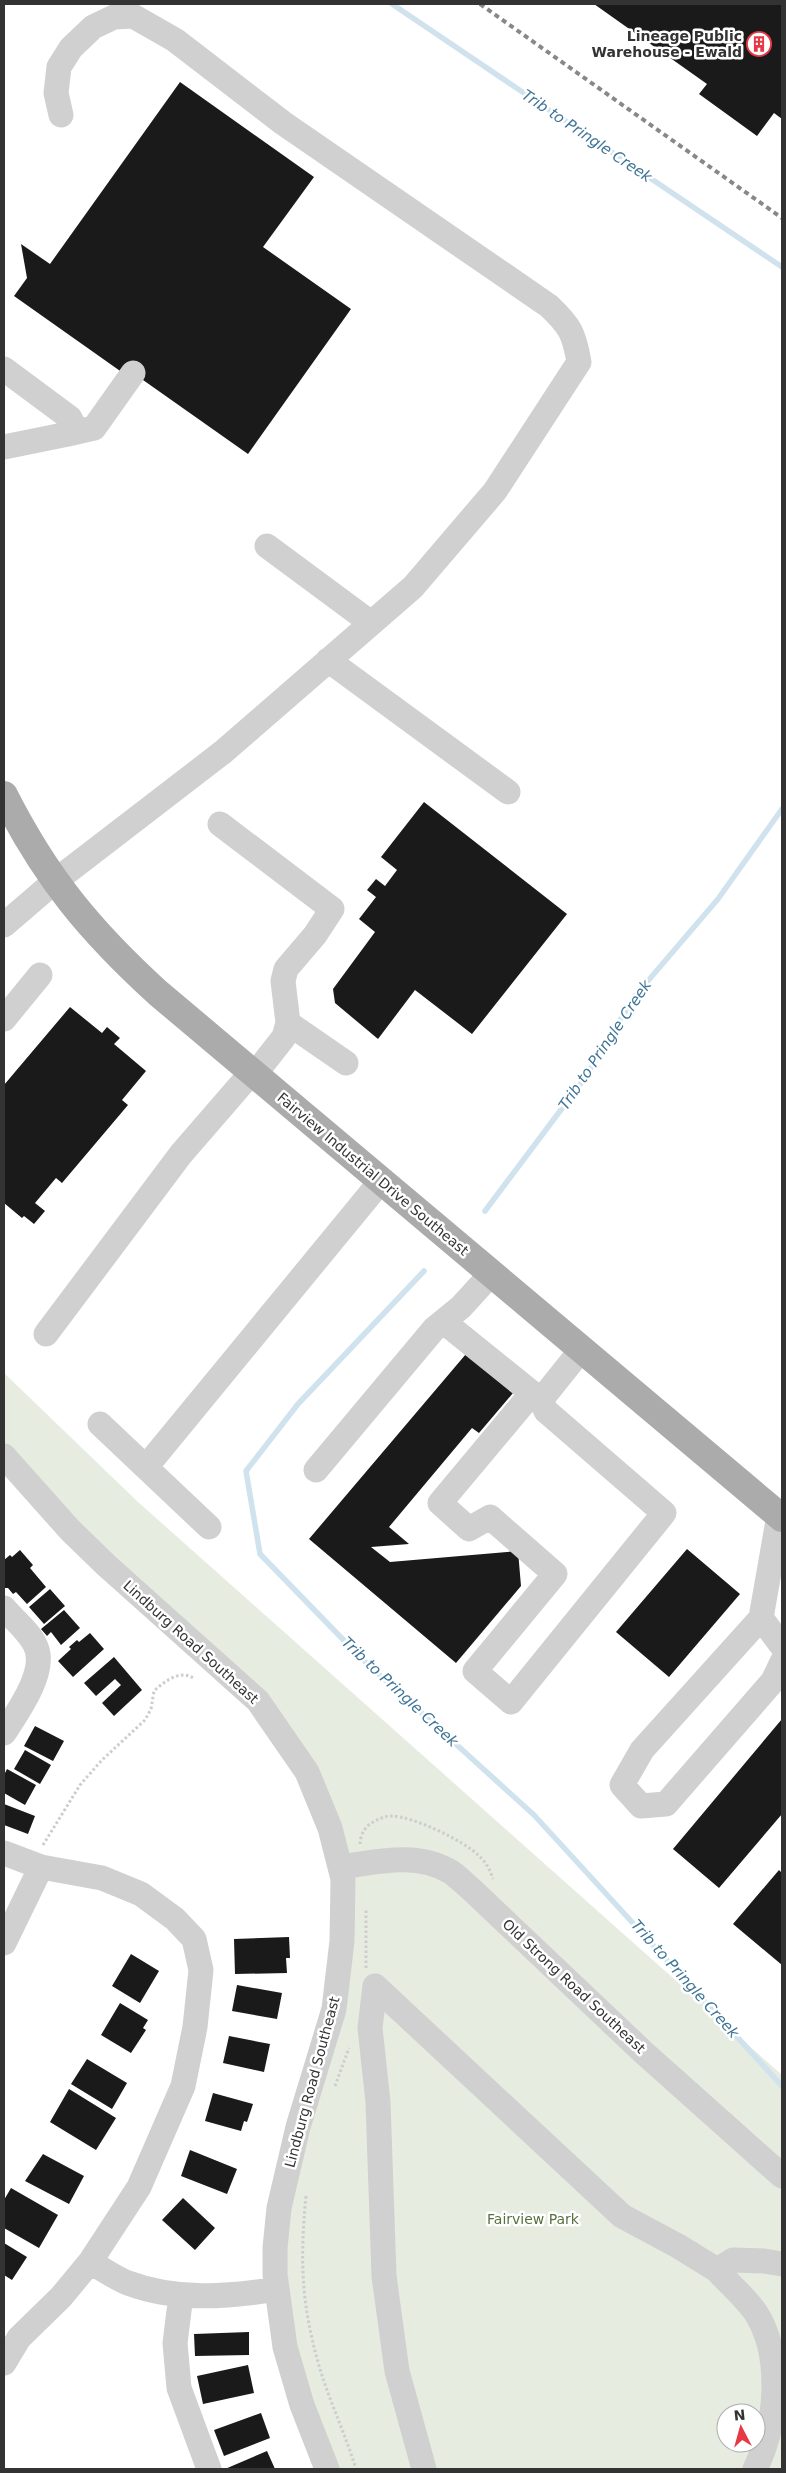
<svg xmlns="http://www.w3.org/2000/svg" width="786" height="2473" font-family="'DejaVu Sans',sans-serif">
<rect width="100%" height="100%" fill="#fff"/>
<path fill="#e6ecdf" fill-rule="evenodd" d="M 4,1373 L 138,1502 L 782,2075 L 782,2469 L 327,2469 L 275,2274 L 334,2009 L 343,1879 L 276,1726 L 4,1456 ZM 726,2413 L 756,2413 L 756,2443 L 726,2443 Z"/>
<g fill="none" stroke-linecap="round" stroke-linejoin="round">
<path stroke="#cfe2ee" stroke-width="5.5" d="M 392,4 L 782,267
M 485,1211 L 584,1079 L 635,996 L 718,899 L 782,809
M 424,1271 L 298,1404 L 246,1471 L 260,1554 L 360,1657 L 534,1815 L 782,2086"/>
</g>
<path fill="#1a1a1a" d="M 594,4 L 782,4 L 782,119 L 774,113 L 757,136 L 699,94 L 707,84 Z
M 180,82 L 314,177 L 263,247 L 351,309 L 248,454 L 126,368 L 123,373 L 14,296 L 27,278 L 21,244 L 50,264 Z
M 424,802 L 567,914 L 472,1034 L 415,990 L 378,1039 L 335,1003 L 333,989 L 375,932 L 359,919 L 376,897 L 367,890 L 376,879 L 385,886 L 397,870 L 381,857 Z
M 70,1007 L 102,1033 L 107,1027 L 120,1038 L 114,1044 L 146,1071 L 122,1100 L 128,1105 L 62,1183 L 56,1178 L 35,1203 L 45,1211 L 34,1224 L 24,1216 L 22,1218 L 4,1203 L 4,1085 Z
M 466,1354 L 513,1393 L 479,1433 L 472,1428 L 389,1527 L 409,1544 L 371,1547 L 390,1562 L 518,1551 L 521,1586 L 456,1663 L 309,1539 Z
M 687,1549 L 740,1594 L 669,1677 L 616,1632 Z
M 20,1550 L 33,1565 L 30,1568 L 46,1587 L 27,1604 L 16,1592 L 13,1594 L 8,1588 L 4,1588 L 4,1560 L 10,1555 L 12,1557 Z
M 50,1589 L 65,1606 L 44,1624 L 29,1607 Z
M 64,1610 L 80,1628 L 61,1645 L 51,1632 L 47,1636 L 41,1629 Z
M 90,1633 L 104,1649 L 73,1677 L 58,1661 L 71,1649 L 69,1647 L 77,1640 L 79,1642 Z
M 114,1657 L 142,1690 L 114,1716 L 102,1703 L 121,1685 L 115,1679 L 96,1696 L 84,1683 Z
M 782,1719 L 782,1814 L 719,1888 L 673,1849 Z
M 35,1726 L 64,1741 L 53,1761 L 24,1746 Z
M 25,1750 L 51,1765 L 40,1784 L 14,1769 Z
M 7,1769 L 36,1785 L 25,1805 L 4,1793 L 4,1775 Z
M 4,1804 L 35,1816 L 28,1834 L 4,1825 Z
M 779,1870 L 782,1873 L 782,1965 L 733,1924 Z
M 289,1937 L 290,1958 L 286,1958 L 287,1973 L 235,1974 L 234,1939 Z
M 131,1954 L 159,1971 L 140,2003 L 112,1986 Z
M 237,1985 L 282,1993 L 277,2019 L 232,2011 Z
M 120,2003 L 148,2020 L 143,2028 L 146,2030 L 131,2053 L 101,2035 Z
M 229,2036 L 270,2044 L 264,2072 L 223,2063 Z
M 87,2059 L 127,2083 L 112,2109 L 71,2084 Z
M 69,2089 L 116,2118 L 96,2150 L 50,2122 Z
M 213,2093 L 253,2104 L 247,2122 L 244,2121 L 241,2131 L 205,2121 Z
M 190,2150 L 237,2169 L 227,2194 L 181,2176 Z
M 43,2154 L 84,2176 L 69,2204 L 25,2181 Z
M 11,2188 L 58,2215 L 39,2248 L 4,2228 L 4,2200 Z
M 183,2198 L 215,2228 L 195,2250 L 162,2220 Z
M 4,2243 L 27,2257 L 12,2280 L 4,2275 Z
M 249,2332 L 249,2355 L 195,2356 L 194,2334 Z
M 248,2365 L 254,2393 L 203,2404 L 197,2376 Z
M 261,2413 L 270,2438 L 224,2456 L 214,2430 Z
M 267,2451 L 275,2469 L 225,2469 Z"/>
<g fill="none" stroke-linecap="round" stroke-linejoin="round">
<path stroke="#cdcdcd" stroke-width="3" stroke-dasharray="2.5 2.5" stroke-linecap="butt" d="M 360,1844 C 360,1837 364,1828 370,1824 C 377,1820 383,1816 392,1816 C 412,1816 465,1841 479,1856 C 486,1862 490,1870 493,1879
M 43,1845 L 80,1785 L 102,1760 L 145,1720 L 151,1709 L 154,1691 C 166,1680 181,1669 195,1679
M 366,1968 L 366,1910
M 335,2086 L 349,2048
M 306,2196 C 300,2257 301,2302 318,2362 C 328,2398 345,2433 356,2469"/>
<path stroke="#d0d0d0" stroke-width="25" d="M 4,369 L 70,418 L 72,422 L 68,434 L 4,447
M 68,434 L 94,428 L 133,373
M 267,546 L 371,623
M 328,660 L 508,792
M 220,824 L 332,909 L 315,935 L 286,969 L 283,981 L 288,1023 L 284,1037 L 255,1074
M 4,925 L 54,882 L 223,752 L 413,587 L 495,491 L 579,362 C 574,333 570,326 549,306 L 283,123 L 175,40 L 133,16 L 114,17 L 93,27 L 71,48 L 59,67 L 56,93 L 61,115
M 4,1019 L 40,975
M 288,1023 L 346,1063
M 444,1322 L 532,1393 L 541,1400 L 546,1411 L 664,1513 L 511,1702 L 475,1671 L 555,1574 L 490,1517 L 469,1529 L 440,1503 L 532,1393
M 46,1334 L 181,1154 L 252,1072
M 541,1400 L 581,1350
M 100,1424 L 209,1527
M 4,1456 L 70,1530 L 106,1565 L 258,1701 L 307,1772 L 330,1828 L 343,1879 L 342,1941 L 334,2009 L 298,2127 L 279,2208 L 275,2248 L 275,2274 L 285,2347 L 302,2405 L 327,2469
M 146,1467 L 381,1181
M 316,1470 L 434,1329 L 461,1307 L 491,1274
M 779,1515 L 761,1618 L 642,1750 L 622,1785 L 641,1806 L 666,1804 L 773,1681 L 782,1662
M 4,1608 C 14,1620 30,1632 36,1647 C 47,1672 17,1713 4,1733
M 761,1618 L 782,1646
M 4,1853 L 41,1867 L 102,1878 L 141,1894 L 175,1919 L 194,1939 L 201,1970 L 195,2027 L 183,2086 L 139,2187 L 90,2262 L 61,2297 L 19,2338 L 4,2363
M 340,1867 C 376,1862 417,1851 451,1872 C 458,1877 465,1884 472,1890 L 643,2052 L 782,2176
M 4,1943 L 41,1867
M 375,1986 L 370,2028 L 378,2102 L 384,2276 L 397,2371 L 424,2469
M 375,1986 L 622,2216 L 678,2246 L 717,2270
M 90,2262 C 103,2269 115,2278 128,2283 C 176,2301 227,2297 277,2289
M 181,2295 L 175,2343 L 179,2388 L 209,2469
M 755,2469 C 777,2426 783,2356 756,2313 C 746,2298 729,2284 717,2270 L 733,2260 L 764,2261 L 782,2264"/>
<path stroke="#ababab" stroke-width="28" d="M 4,795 C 46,878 90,931 158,993 L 782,1518"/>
<path stroke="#888" stroke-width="4" stroke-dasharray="5 4" stroke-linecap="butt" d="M 480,4 L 782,218"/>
</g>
<defs>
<symbol id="building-ring" viewBox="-11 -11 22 22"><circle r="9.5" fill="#fff" stroke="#e63946" stroke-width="1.5"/><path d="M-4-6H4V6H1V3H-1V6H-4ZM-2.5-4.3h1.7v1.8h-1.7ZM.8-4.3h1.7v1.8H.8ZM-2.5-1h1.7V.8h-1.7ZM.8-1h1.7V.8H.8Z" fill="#e63946"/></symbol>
</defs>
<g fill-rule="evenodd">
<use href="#building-ring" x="745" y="30" width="28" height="28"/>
</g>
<g text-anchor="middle" stroke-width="5" stroke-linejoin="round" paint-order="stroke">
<g font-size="14" font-weight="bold" fill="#333" stroke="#fff" text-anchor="end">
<text x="742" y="41">Lineage Public<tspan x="742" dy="16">Warehouse - Ewald</tspan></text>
</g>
<g font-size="14" fill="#333" stroke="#fff">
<text transform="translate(373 1174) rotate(40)" y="5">Fairview Industrial Drive Southeast</text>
<text transform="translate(191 1642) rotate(42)" y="5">Lindburg Road Southeast</text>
<text transform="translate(574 1986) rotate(43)" y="5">Old Strong Road Southeast</text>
<text transform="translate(312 2082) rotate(-75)" y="5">Lindburg Road Southeast</text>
</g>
<g font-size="14" fill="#56703f" stroke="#fff">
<text x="533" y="2224">Fairview Park</text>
</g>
<g font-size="15" font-style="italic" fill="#3f7597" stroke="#fff">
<text transform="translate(587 136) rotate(34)" y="5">Trib to Pringle Creek</text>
<text transform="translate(605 1045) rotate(-56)" y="5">Trib to Pringle Creek</text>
<text transform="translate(400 1692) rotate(43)" y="5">Trib to Pringle Creek</text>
<text transform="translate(685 1979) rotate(48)" y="5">Trib to Pringle Creek</text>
</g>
</g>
<rect width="786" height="2473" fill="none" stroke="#333333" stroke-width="10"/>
<g transform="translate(741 2428) rotate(354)"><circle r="24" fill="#ffffff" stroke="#adadad"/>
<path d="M0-4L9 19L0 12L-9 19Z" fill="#e63946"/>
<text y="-8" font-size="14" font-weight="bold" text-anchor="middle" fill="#333333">N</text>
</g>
</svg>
